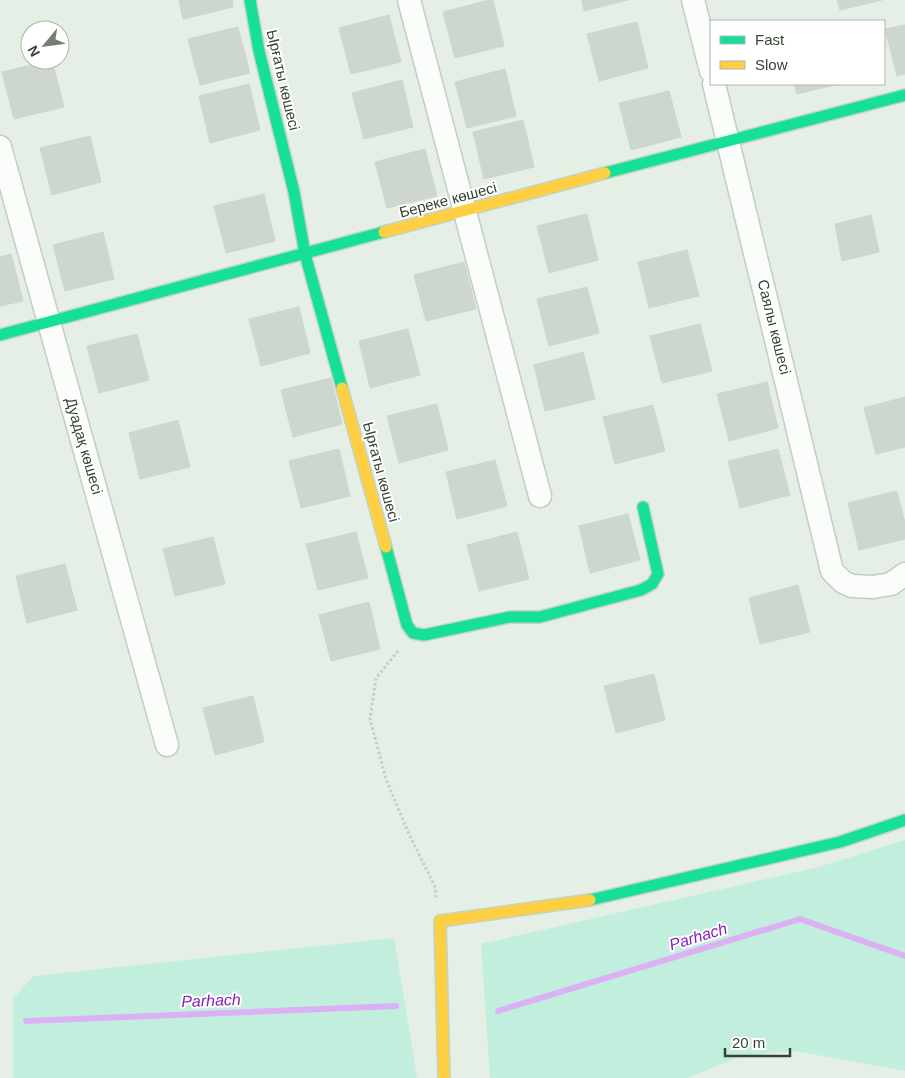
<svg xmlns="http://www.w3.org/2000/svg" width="905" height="1078" font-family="Arial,sans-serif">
<rect width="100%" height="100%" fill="#e6efe6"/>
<path fill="#c2eede" d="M 905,840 L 905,1071 L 795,1051 L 742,1056 L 686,1078 L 490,1078 L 481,944 L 815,868 Z
M 394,938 L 417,1078 L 13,1078 L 13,998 L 34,976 Z"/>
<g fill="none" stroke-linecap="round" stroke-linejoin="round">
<path stroke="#dcb1f3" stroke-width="6" d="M 498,1011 L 800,919 L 905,956
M 26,1021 L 396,1006"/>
</g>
<path fill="#ced7cd" stroke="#ccd7cb" d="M 179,0 L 232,0 L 233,7 L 183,19 Z
M 489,0 L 493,0 L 504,46 L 455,58 L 443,12 Z
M 582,0 L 628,0 L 584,11 Z
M 837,0 L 882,0 L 840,10 Z
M 389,15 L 401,62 L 351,74 L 339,28 Z
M 637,22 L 648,68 L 599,81 L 587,34 Z
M 905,25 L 905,74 L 897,76 L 885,29 Z
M 238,27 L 250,73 L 200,85 L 188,39 Z
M 52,60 L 64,107 L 14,119 L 2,72 Z
M 505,69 L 516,116 L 467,128 L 455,82 Z
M 402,80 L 413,127 L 364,139 L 352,93 Z
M 249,84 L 260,130 L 210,143 L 199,96 Z
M 794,84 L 839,84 L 797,94 Z
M 669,91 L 681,137 L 631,150 L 619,103 Z
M 523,120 L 534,167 L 484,179 L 473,132 Z
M 90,136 L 101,182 L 52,195 L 40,148 Z
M 425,149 L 437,196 L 387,208 L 375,162 Z
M 264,194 L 275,241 L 226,253 L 214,206 Z
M 587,214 L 598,260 L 549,273 L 537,226 Z
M 871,215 L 879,252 L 842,261 L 835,224 Z
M 103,232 L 114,279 L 65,291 L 53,245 Z
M 687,250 L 699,296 L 649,308 L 638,262 Z
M 11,254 L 23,301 L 0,306 L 0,257 Z
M 464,262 L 476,309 L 426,321 L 414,275 Z
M 587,287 L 599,333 L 549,346 L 537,299 Z
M 299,307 L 310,353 L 261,366 L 249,319 Z
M 700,324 L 712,371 L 662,383 L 650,336 Z
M 408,329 L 420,375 L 370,388 L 359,341 Z
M 137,334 L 149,380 L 99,393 L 87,346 Z
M 583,352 L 595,399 L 545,411 L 534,365 Z
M 331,378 L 342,424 L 293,437 L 281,390 Z
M 767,382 L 778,428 L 729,441 L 717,394 Z
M 905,397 L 905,447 L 876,454 L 864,408 Z
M 437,404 L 448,450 L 399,463 L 387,416 Z
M 653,405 L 665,451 L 615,464 L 603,417 Z
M 178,420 L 190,467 L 140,479 L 129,433 Z
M 339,449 L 350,496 L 301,508 L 289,461 Z
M 778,449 L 790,495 L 740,508 L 728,461 Z
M 495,460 L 507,506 L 457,519 L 446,472 Z
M 897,491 L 905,523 L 905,539 L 859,550 L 848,503 Z
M 628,514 L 640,560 L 590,573 L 579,526 Z
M 356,532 L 368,578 L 318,590 L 306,544 Z
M 517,532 L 529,579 L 479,591 L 467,545 Z
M 213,537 L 225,584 L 175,596 L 163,549 Z
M 65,564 L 77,610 L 27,623 L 16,576 Z
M 798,585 L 810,632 L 760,644 L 749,598 Z
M 369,602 L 380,649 L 331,661 L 319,615 Z
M 654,674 L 665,720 L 616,733 L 604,686 Z
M 253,696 L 264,742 L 215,755 L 203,708 Z"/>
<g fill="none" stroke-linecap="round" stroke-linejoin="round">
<defs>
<path id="street" d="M 409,0 L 540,496
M 693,0 L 711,71
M 714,84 L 832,571 L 843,582 L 852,586 L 873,587 L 891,584 L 905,574
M 0,147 L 167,745"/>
<path id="fast" d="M 250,0 L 259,51 L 294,192 L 305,254 L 342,388
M 605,173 L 905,95
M 0,335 L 384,232
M 386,547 L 407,625 L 413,633 L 424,635 L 510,617 L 540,617 L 641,590 L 652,584 L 658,574 L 643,507
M 590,900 L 840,842 L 905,820"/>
<path id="slow" d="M 384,232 L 605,173
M 342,388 L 386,547
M 444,1078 L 440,921 L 590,900"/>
</defs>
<use href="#street" stroke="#c3cdc2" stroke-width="25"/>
<use href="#fast" stroke="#c1d5c1" stroke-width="14"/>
<use href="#slow" stroke="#c1d5c1" stroke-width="14"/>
<path stroke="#c6cec5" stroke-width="3" stroke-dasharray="2.5 2.5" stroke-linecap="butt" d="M 398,651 L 376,678 L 370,719 L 386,779 L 408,832 L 435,887 L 436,898"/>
<use href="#street" stroke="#fbfdfb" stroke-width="22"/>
<use href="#fast" stroke="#16e098" stroke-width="11"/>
<use href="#slow" stroke="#ffcf43" stroke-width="11"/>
</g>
<g text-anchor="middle" stroke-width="4" stroke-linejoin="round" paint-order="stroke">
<g font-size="15" fill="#344532" stroke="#fff">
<text transform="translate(283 80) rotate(77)" y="5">Ырғаты көшесі</text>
<text transform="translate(448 200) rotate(-15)" y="5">Береке көшесі</text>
<text transform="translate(774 327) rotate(76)" y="5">Саялы көшесі</text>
<text transform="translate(84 446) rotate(74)" y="5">Дуадақ көшесі</text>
<text transform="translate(381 472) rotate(75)" y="5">Ырғаты көшесі</text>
</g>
<g font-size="16" font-style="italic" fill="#8920bc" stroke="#fff">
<text transform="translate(698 936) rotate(-17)" y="6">Parhach</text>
<text transform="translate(211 1000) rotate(-2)" y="6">Parhach</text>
</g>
</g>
<rect x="710" y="20" width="175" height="65" fill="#ffffff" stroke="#aeb5ad"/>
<rect x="720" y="36" width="25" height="8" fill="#16e098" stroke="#aeb5ad"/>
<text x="755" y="45" font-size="15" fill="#344532">Fast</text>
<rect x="720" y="61" width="25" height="8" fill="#ffcf43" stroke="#aeb5ad"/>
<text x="755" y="70" font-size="15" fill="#344532">Slow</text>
<g transform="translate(45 45) rotate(241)"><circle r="24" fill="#ffffff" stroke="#aeb5ad"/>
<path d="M0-4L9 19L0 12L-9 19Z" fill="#728071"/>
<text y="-8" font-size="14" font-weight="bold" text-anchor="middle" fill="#344532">N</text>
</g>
<path d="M725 1048v8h65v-8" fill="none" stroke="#344532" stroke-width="2.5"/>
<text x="732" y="1048" font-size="15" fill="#344532" stroke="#ffffff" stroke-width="4" paint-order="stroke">20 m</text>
</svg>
